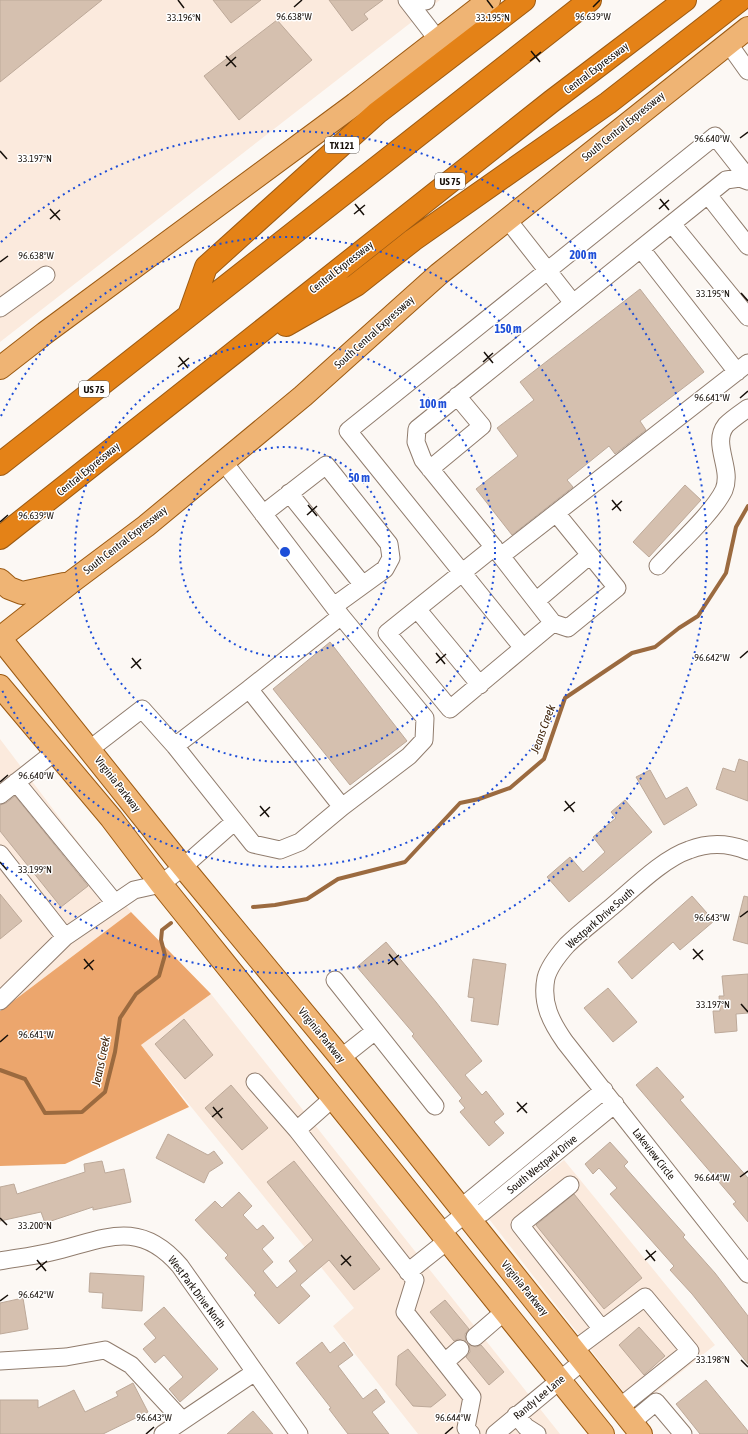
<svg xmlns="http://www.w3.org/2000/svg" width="748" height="1434" font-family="'Asap Condensed',sans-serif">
<rect width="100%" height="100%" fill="#fcf8f4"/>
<path fill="#fbeadd" d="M 0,0 L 440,0 L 0,342 Z
M 0,739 L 131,912 L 0,1011 Z
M 211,994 L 560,1434 L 418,1434 L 333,1326 L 354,1308 L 141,1045 Z
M 564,1160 L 715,1345 L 636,1408 L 489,1219 Z"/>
<path fill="#eca66d" d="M 131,912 L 211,994 L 141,1045 L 189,1107 L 65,1164 L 0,1166 L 0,1011 Z"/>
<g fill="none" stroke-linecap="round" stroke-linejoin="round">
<path stroke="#9b6a3f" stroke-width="4" d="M 253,907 L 275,905 L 307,899 L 338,879 L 405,862 L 460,803 L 479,799 L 510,788 L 544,759 L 565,698 L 632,653 L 655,647 L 679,628 L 698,616 L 726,573 L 736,527 L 748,506
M 0,1070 L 25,1079 L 45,1113 L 82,1112 L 105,1092 L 115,1052 L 120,1018 L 136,994 L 159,976 L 165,955 L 161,940 L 162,930 L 171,923"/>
</g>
<path fill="#d5c0af" stroke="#bda999" d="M 0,0 L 102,0 L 0,82 Z
M 213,0 L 261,0 L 231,23 Z
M 329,0 L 383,0 L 364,14 L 368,19 L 352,31 Z
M 277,20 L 312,60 L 239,120 L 204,76 Z
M 640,289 L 704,372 L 640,421 L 646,430 L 615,454 L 609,446 L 567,480 L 573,487 L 512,535 L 476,489 L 518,456 L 497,428 L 534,400 L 520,382 Z
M 685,485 L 701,500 L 649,557 L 633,542 Z
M 330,642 L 407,741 L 350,785 L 273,689 Z
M 739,759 L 748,762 L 748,801 L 716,789 L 723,768 L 735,772 Z
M 650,770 L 666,799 L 687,787 L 697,805 L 664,825 L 636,777 Z
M 15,796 L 88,886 L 61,907 L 0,831 L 0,805 L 6,803 Z
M 625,800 L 652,832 L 569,902 L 547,877 L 570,857 L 583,872 L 605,852 L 593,837 L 616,818 L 611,812 Z
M 0,894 L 22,921 L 0,939 Z
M 692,896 L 714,921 L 680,950 L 673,942 L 632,979 L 618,962 Z
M 744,896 L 748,897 L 748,944 L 733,940 Z
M 386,942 L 436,1002 L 482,1061 L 465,1075 L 482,1095 L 486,1091 L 504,1114 L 494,1122 L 504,1133 L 489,1146 L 460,1112 L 465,1108 L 459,1101 L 462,1098 L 412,1036 L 414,1034 L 357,967 Z
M 473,959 L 506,964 L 498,1025 L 471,1021 L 474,998 L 468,997 Z
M 748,974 L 748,1013 L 736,1014 L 737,1031 L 715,1033 L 713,1011 L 720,1011 L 719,996 L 724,996 L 722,976 Z
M 608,988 L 637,1022 L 613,1042 L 584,1008 Z
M 184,1019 L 213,1055 L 185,1079 L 155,1044 Z
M 657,1067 L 684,1097 L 680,1100 L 748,1178 L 748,1222 L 733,1204 L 736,1202 L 636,1085 Z
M 231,1085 L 268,1128 L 242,1150 L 205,1108 Z
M 168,1134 L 208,1155 L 214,1151 L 223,1163 L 209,1172 L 204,1183 L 156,1158 Z
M 610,1142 L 628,1162 L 624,1166 L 685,1235 L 683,1237 L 715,1273 L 748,1316 L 748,1364 L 692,1294 L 670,1270 L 674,1266 L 610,1194 L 617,1188 L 599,1168 L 593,1174 L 585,1164 Z
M 102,1161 L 105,1173 L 124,1169 L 131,1202 L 93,1210 L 93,1207 L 45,1223 L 41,1212 L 0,1221 L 0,1187 L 14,1184 L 17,1194 L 85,1172 L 84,1164 Z
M 294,1161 L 380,1269 L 354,1290 L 329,1260 L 300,1285 L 310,1296 L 279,1324 L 254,1295 L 256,1293 L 225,1258 L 228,1255 L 195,1220 L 215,1201 L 222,1208 L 239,1192 L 252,1206 L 243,1215 L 257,1230 L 263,1225 L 274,1238 L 262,1249 L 273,1262 L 263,1271 L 277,1288 L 297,1271 L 289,1261 L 313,1240 L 267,1182 Z
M 574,1194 L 642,1278 L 604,1309 L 536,1225 Z
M 90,1273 L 144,1276 L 142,1311 L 102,1308 L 103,1293 L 89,1292 Z
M 23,1298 L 28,1329 L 0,1334 L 0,1303 Z
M 445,1300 L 469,1329 L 465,1334 L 466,1342 L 458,1339 L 454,1341 L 430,1312 Z
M 164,1307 L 218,1369 L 180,1402 L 169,1389 L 183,1377 L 164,1355 L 155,1363 L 143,1349 L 156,1338 L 144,1324 Z
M 639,1327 L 665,1356 L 644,1375 L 619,1345 Z
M 322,1342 L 330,1353 L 344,1342 L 353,1355 L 338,1366 L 363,1399 L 376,1389 L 385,1402 L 372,1412 L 389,1434 L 348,1434 L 329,1409 L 331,1408 L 296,1363 Z
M 469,1344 L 476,1347 L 481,1345 L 504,1372 L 489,1385 L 466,1357 L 470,1352 Z
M 408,1349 L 446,1395 L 431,1407 L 413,1406 L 396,1385 L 398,1356 Z
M 706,1380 L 748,1431 L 748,1434 L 700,1434 L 676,1404 Z
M 133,1383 L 148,1412 L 103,1434 L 0,1434 L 0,1400 L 38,1400 L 38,1408 L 74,1390 L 85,1412 L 118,1396 L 116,1392 Z
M 253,1411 L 273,1434 L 227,1434 Z"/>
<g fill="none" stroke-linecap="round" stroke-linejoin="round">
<defs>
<path id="minor" d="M 407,0 L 438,40
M 425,0 L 426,1
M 728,43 L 748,71
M 748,181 L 740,178 L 726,180 L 417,429 L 416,442 L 423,460 L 501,556 L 748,363
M 708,195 L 748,246
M 507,219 L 573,303
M 672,224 L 748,317
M 641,249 L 737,372
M 0,308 L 46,275
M 223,461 L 341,616 L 249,689
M 430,469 L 482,426 L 457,396
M 289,493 L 363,585
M 263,514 L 326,465 L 389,544 L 391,558 L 385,569 L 334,606
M 494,547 L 387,633 L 450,709 L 523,648
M 501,556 L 553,623 L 523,648 L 348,431 L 715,136 L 748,178
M 658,566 C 676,546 713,513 724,490 C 733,468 711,444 726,425 C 732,419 741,413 748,408
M 536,601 L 590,555
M 417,609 L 480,685
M 341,616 L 425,718 L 424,740 L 409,756 L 342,807 L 249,689 L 175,746 L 253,844 L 280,850 L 300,842 L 342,807
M 553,623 L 568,628 L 617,588 L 556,513
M 90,749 L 142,709 L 175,746
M 16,782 L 115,903
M 0,795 L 56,751
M 748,851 C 729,843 709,842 689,850 C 662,859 631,891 609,909 C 595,921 580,932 567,945 C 559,954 549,966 546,978 C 541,1003 551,1022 565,1042 L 748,1274
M 0,854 L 65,937 L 134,890 L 161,884 L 183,867 L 234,822
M 335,980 L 435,1106
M 0,1001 L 65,937
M 341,1058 L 375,1031
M 255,1082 L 297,1130
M 333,1098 L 297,1130 L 415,1280 L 405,1312 L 472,1397 L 466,1428 L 471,1434
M 570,1185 L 520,1225 L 601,1328
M 465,1214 L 482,1213 L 615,1104
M 441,1233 L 465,1214 L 469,1201 L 604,1090
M 0,1261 C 17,1258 34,1256 51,1252 C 103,1240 138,1217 180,1266 L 299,1434
M 408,1272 L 447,1241
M 475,1337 L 504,1312
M 574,1350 L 645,1297 L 690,1351 L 620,1407
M 0,1361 L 66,1357 L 105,1350 L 131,1365 L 182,1420
M 445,1362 L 460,1349
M 516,1415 L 526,1427 L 537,1434
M 632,1422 L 656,1402 L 683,1434
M 163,1434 L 255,1372
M 495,1434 L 583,1361"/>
<path id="major" d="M 0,368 L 45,333 L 355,104 L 489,0
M 0,580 L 9,588 L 22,593 L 64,584
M 0,638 L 183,867 L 341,1058 L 641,1434
M 0,638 L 70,583 L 146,526 L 303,396 L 439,274 L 748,28
M 0,686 L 111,818 L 161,884 L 603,1434"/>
<path id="highway" d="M 189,315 L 206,267 L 377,113 L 524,0
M 286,325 L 356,285 L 413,240 L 608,103 L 740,0
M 0,464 L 590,0
M 0,538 L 552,101 L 685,0"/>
</defs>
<use href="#minor" stroke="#907c6d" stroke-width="19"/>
<use href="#major" stroke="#9c5a12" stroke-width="24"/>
<use href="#highway" stroke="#9c5a12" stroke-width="24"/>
<use href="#minor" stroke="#fff" stroke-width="17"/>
<use href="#major" stroke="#efb474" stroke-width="22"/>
<use href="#highway" stroke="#e48217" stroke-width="22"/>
</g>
<path fill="none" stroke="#17100a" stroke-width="1.5" d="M 178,0 L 184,8M 487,0 L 493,8M 294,7 L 302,0M 593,7 L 600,0M 531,51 L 540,62M 226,56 L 236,67M 530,61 L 541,52M 226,66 L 236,57M 740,138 L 748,132M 0,151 L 7,159M 660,199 L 669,210M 355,204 L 364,215M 50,209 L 60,220M 659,209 L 669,200M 354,214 L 365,205M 50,219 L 60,210M 0,262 L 8,256M 741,293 L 748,301M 484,352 L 493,363M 179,357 L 188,368M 483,362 L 493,353M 178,367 L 189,358M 740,398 L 748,391M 612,500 L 621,511M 308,505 L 317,516M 612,510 L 622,501M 307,515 L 317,506M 0,522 L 8,515M 436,653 L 445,664M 132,658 L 141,669M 740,658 L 748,651M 436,663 L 446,654M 131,668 L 141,659M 0,782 L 8,775M 565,801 L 574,812M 260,806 L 269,817M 564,811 L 575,802M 260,816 L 270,807M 0,862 L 7,870M 740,917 L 748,911M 693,949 L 703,960M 389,954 L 398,965M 84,959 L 93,970M 693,959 L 703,950M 388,964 L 399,955M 84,969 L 94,960M 741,1004 L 748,1012M 0,1042 L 8,1035M 517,1102 L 527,1113M 213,1107 L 222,1118M 517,1112 L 527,1103M 212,1117 L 223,1108M 740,1177 L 748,1171M 0,1218 L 7,1225M 646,1250 L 655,1261M 341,1255 L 351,1266M 37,1260 L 46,1271M 645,1260 L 656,1251M 341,1265 L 351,1256M 36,1270 L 47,1261M 0,1301 L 8,1295M 741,1360 L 748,1367M 146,1434 L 154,1427M 445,1434 L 453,1427"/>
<g fill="none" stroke="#1d4ed8" stroke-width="2" stroke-dasharray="2 4">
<circle cx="285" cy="552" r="105"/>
<circle cx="285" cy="552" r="210"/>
<path d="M1 416A315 315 0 1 1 1 688"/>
<path d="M1 242A421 421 0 1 1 1 862"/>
</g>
<g text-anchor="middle" stroke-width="3" stroke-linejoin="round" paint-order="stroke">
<g fill="#fff" stroke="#5d5854" stroke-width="1">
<rect x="325" y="137" width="34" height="16" rx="3"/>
<rect x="435" y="173" width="30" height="16" rx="3"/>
<rect x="79" y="381" width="30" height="16" rx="3"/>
</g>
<g font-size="10" font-weight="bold" fill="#17100a">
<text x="342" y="149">TX 121</text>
<text x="450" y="185">US 75</text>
<text x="94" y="393">US 75</text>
</g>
<g font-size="11" fill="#17100a" stroke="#fff">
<text transform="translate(596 68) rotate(-37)" y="4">Central Expressway</text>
<text transform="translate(623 126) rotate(-39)" y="4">South Central Expressway</text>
<text transform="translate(341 267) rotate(-38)" y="4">Central Expressway</text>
<text transform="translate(374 332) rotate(-42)" y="4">South Central Expressway</text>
<text transform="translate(88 469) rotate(-39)" y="4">Central Expressway</text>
<text transform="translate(125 540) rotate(-38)" y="4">South Central Expressway</text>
<text transform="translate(118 784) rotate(52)" y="4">Virginia Parkway</text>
<text transform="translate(600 918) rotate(-41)" y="4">Westpark Drive South</text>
<text transform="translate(322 1035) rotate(51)" y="4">Virginia Parkway</text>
<text transform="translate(654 1154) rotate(52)" y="4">Lakeview Circle</text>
<text transform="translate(542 1164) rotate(-39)" y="4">South Westpark Drive</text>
<text transform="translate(525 1288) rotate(51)" y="4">Virginia Parkway</text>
<text transform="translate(197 1292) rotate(53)" y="4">West Park Drive North</text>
<text transform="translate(539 1397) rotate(-40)" y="4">Randy Lee Lane</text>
</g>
<g font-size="12" font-style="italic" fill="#3f2309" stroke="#fff">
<text transform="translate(543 729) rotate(-70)" y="4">Jeans Creek</text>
<text transform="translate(101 1061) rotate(-78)" y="4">Jeans Creek</text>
</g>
</g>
<g font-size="10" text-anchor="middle" fill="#17100a" stroke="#fff" stroke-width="3" stroke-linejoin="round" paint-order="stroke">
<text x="294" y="20">96.638°W</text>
<text x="593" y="20">96.639°W</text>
<text x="184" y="21">33.196°N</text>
<text x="493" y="21">33.195°N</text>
<text x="712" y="142">96.640°W</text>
<text x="35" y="162">33.197°N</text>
<text x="36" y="259">96.638°W</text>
<text x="713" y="297">33.195°N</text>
<text x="712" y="401">96.641°W</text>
<text x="36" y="519">96.639°W</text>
<text x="712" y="661">96.642°W</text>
<text x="36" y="779">96.640°W</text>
<text x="35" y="873">33.199°N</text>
<text x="712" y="921">96.643°W</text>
<text x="713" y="1008">33.197°N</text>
<text x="36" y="1038">96.641°W</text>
<text x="712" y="1181">96.644°W</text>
<text x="35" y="1229">33.200°N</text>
<text x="36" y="1298">96.642°W</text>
<text x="713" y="1363">33.198°N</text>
<text x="154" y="1421">96.643°W</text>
<text x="453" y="1421">96.644°W</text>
</g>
<circle cx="285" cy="552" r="6" fill="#1d4ed8" stroke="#fff" stroke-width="2"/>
<g font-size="12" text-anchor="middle" font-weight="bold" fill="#1d4ed8" stroke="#fff" stroke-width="3" stroke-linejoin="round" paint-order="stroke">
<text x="583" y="259">200 m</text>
<text x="508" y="333">150 m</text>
<text x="433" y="408">100 m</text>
<text x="359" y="482">50 m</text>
</g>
</svg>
